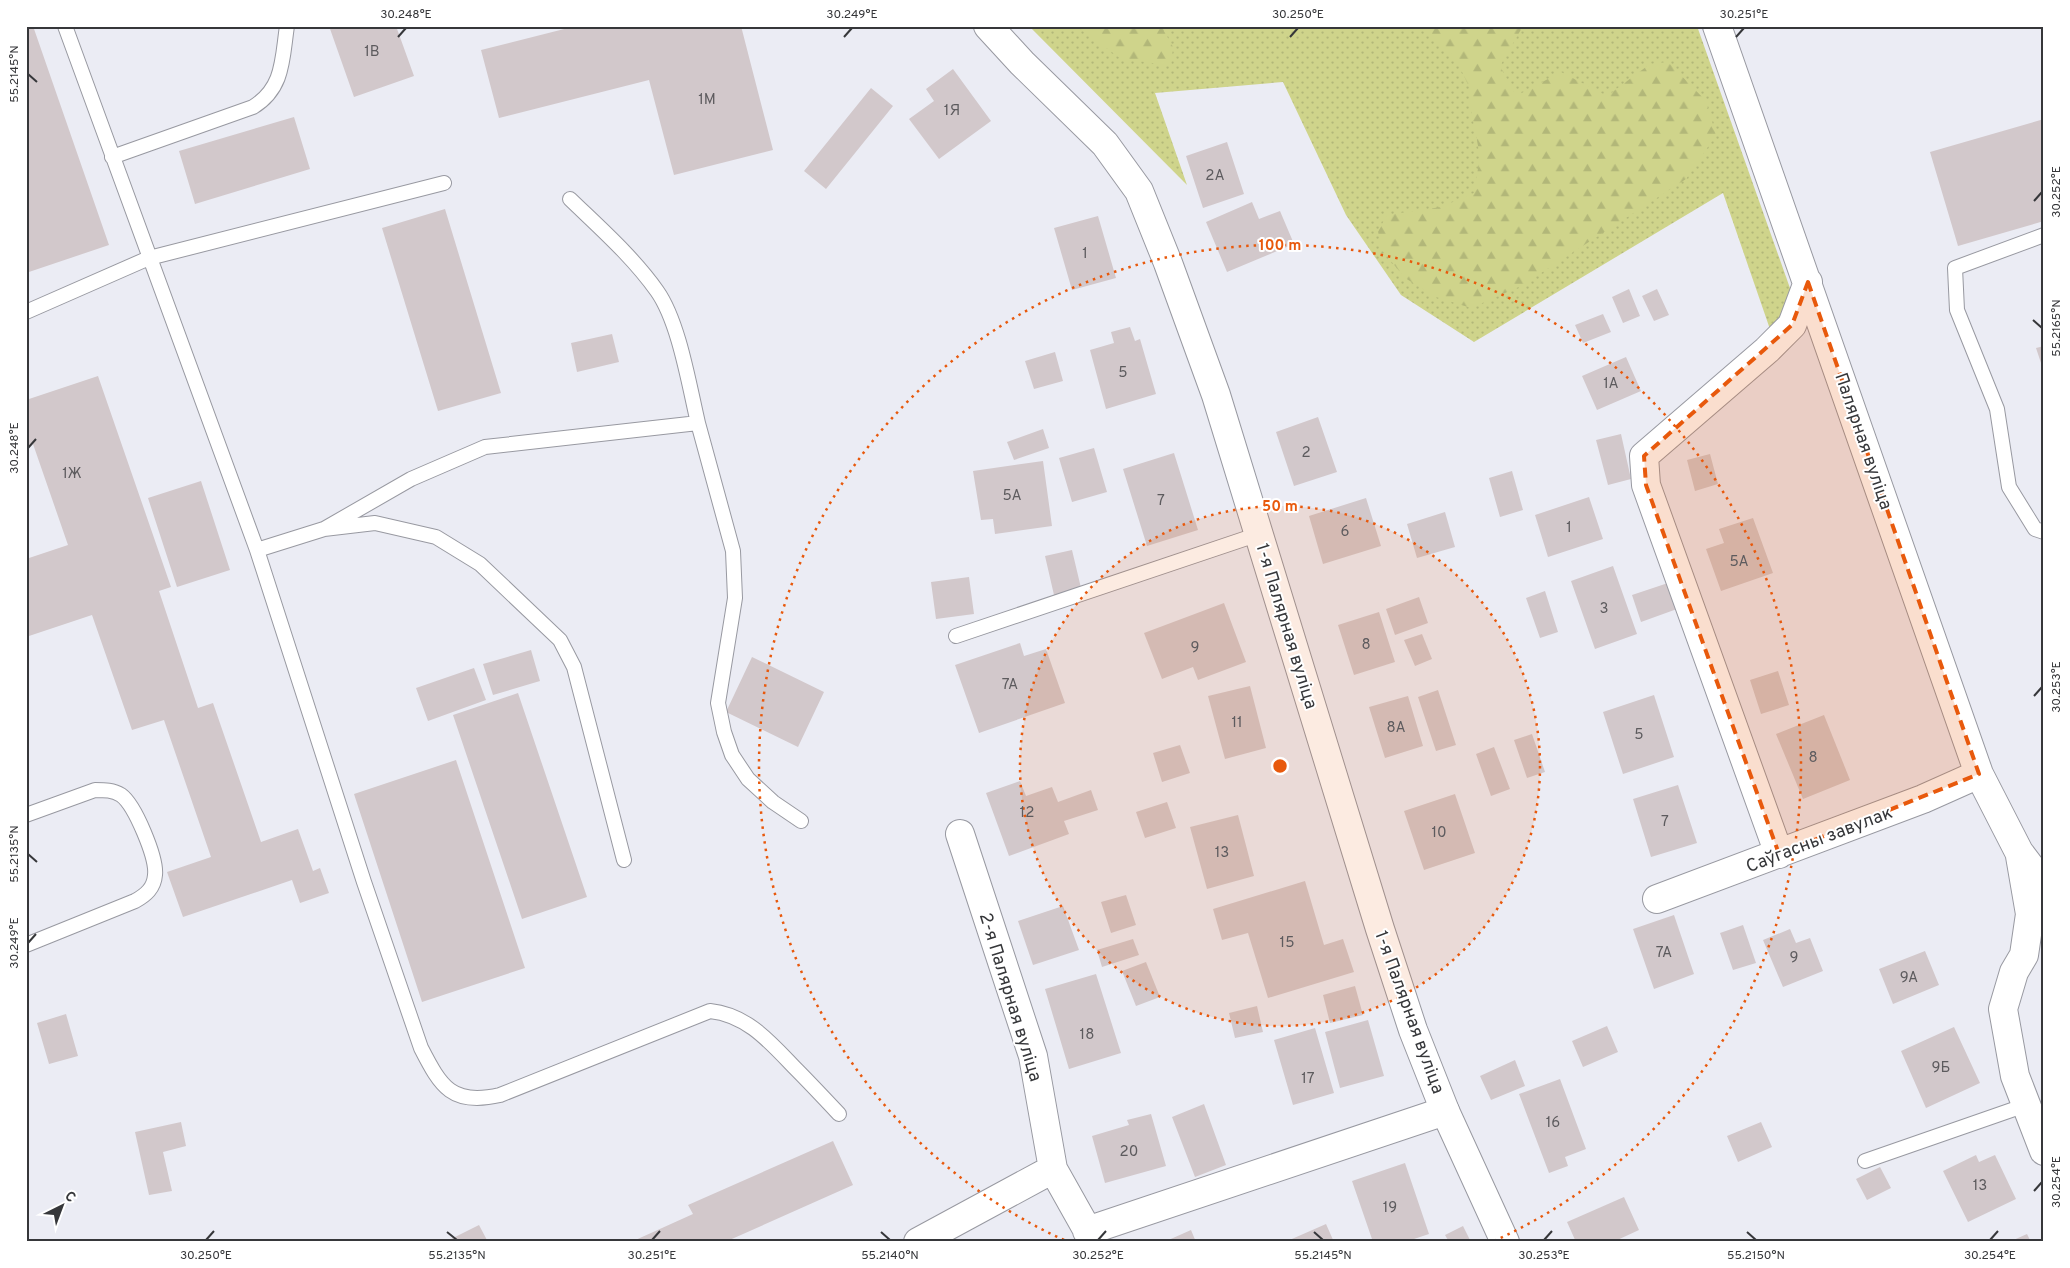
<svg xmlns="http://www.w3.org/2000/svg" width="2070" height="1268" font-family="Overpass,sans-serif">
<defs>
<pattern id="grass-dots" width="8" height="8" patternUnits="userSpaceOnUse" patternTransform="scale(1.25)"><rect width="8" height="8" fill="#cfd48b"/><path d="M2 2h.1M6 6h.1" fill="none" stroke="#b2b779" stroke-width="1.8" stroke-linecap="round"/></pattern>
<pattern id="forest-firs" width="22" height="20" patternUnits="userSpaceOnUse" patternTransform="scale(1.25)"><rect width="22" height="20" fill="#cfd48b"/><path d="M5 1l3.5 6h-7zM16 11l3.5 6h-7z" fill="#b2b779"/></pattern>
</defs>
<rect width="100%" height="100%" fill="#ebecf4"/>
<path fill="url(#grass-dots)" d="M 1029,26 L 1697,26 L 1791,291 L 1790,308 L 1772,335 L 1723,193 L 1474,342 L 1401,295 L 1346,215 L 1283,82 L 1155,93 L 1187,185 Z"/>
<path fill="url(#forest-firs)" d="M 1076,26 L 1165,26 L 1164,31 L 1173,47 L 1171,66 L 1120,58 Z
M 1411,26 L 1523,26 L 1500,66 L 1516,96 L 1561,72 L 1607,96 L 1650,64 L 1668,62 L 1706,101 L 1716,135 L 1686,179 L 1521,286 L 1471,308 L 1436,297 L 1405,278 L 1381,249 L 1378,231 L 1387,215 L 1441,207 L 1474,193 L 1480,156 L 1471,110 L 1471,91 L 1455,57 L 1428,33 Z"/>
<path fill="#d2c8cb" d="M 26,26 L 33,26 L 109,245 L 26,273 L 26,216 L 29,215 L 26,207 Z
M 329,26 L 396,26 L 414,76 L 354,97 Z
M 576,26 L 741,26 L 773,150 L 674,175 L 649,80 L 499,118 L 481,50 Z
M 953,69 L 991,121 L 939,159 L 909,119 L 934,101 L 926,89 Z
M 871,88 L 893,106 L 826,189 L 804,171 Z
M 294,117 L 310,169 L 195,204 L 179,151 Z
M 2044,119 L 2044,221 L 1958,246 L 1930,152 Z
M 1227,142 L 1244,194 L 1203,208 L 1186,156 Z
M 1252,202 L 1259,219 L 1280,211 L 1294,244 L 1227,272 L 1206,222 Z
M 445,209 L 501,393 L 438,411 L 382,228 Z
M 1098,216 L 1116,278 L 1072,290 L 1054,228 Z
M 1629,289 L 1640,316 L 1623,323 L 1612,297 Z
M 1657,289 L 1669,315 L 1654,321 L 1642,296 Z
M 1603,314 L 1611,332 L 1583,343 L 1575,325 Z
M 1130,327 L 1135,341 L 1140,339 L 1156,394 L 1106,409 L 1090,350 L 1114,343 L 1111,332 Z
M 612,334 L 619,362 L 577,372 L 571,343 Z
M 2044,346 L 2044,369 L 2043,369 L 2036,348 Z
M 1055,352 L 1063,381 L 1034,389 L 1025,361 Z
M 1626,357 L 1641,391 L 1597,410 L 1582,376 Z
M 98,376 L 171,587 L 159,591 L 198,708 L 213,703 L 261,842 L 298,829 L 313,871 L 320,868 L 329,893 L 300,903 L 292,880 L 183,917 L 167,872 L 211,857 L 164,720 L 132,730 L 92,615 L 26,637 L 26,559 L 68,545 L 33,444 L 26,446 L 26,400 Z
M 1318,417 L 1337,472 L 1294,486 L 1276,432 Z
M 1043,429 L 1049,448 L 1014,460 L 1007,442 Z
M 1621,434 L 1631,479 L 1608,485 L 1596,440 Z
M 1094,448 L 1107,492 L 1072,502 L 1059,458 Z
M 1174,453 L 1198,530 L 1147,546 L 1123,469 Z
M 1710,454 L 1718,484 L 1695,491 L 1687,460 Z
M 1043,461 L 1052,526 L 995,534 L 993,519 L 981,520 L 973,471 Z
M 1512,471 L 1523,510 L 1500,517 L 1489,478 Z
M 201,481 L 230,570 L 177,587 L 148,498 Z
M 1589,497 L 1603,539 L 1548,557 L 1535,515 Z
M 1366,498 L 1381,546 L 1323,564 L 1309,516 Z
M 1445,512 L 1455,547 L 1417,558 L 1407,524 Z
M 1753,518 L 1773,573 L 1721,591 L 1706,549 L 1724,543 L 1719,529 Z
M 1072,550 L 1081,588 L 1054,595 L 1045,556 Z
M 1613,566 L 1637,634 L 1595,649 L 1571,581 Z
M 969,577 L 974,614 L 936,619 L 931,582 Z
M 1668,583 L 1677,609 L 1641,622 L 1632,595 Z
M 1545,591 L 1558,632 L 1540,638 L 1526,598 Z
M 1419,597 L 1428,623 L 1395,635 L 1386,609 Z
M 1224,603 L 1246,662 L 1198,680 L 1193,667 L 1162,679 L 1144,633 Z
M 1379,612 L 1395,662 L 1354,675 L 1338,625 Z
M 1422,634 L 1432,659 L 1415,666 L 1404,640 Z
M 1020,643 L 1024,656 L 1046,649 L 1065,703 L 979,733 L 955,665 Z
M 531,650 L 540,681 L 493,695 L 483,664 Z
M 752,657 L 824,692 L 798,747 L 726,712 Z
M 474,668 L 486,700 L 428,721 L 416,688 Z
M 1778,671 L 1789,705 L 1761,714 L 1750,680 Z
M 1250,686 L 1266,748 L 1225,759 L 1208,696 Z
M 1438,690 L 1456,745 L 1436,751 L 1418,697 Z
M 518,693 L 587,897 L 522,919 L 453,715 Z
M 1654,695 L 1674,757 L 1623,774 L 1603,712 Z
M 1408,696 L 1423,746 L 1385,758 L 1369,707 Z
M 1824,715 L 1850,780 L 1803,799 L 1776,734 Z
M 1532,734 L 1545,772 L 1527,778 L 1514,740 Z
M 1180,745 L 1190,773 L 1162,782 L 1153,753 Z
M 1494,747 L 1510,789 L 1491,796 L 1476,754 Z
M 456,760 L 525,968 L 422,1002 L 354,794 Z
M 1020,781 L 1026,796 L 1052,787 L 1058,802 L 1091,790 L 1098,810 L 1064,821 L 1069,834 L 1009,856 L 986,793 Z
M 1678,785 L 1697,843 L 1651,857 L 1633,799 Z
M 1455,794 L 1475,853 L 1424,870 L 1404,811 Z
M 1167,802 L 1176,828 L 1145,838 L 1136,812 Z
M 1238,815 L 1254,876 L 1207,889 L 1190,827 Z
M 1305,881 L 1324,945 L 1343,939 L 1354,972 L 1268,998 L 1248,933 L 1222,940 L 1213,909 Z
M 1126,895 L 1136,925 L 1111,933 L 1101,902 Z
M 1063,906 L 1079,950 L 1033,965 L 1018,921 Z
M 1674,915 L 1694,974 L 1654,989 L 1633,929 Z
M 1743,925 L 1756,963 L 1733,970 L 1720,933 Z
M 1790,929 L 1796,943 L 1810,938 L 1823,971 L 1783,987 L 1763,940 Z
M 1133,939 L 1139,955 L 1102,967 L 1097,950 Z
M 1925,951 L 1939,985 L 1893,1004 L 1879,969 Z
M 1146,962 L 1160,997 L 1136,1006 L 1122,971 Z
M 1096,974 L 1121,1053 L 1069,1069 L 1045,989 Z
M 1355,986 L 1363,1015 L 1330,1023 L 1323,995 Z
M 1257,1006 L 1263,1032 L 1235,1038 L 1229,1013 Z
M 66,1014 L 78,1056 L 49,1064 L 37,1023 Z
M 1368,1020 L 1384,1076 L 1340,1088 L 1325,1032 Z
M 1607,1026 L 1618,1052 L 1583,1067 L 1572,1041 Z
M 1954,1027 L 1980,1083 L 1926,1108 L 1901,1051 Z
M 1315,1028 L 1334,1093 L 1293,1105 L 1274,1040 Z
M 1515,1060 L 1525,1086 L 1491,1100 L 1480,1076 Z
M 1560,1079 L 1586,1149 L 1565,1157 L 1568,1166 L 1549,1173 L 1519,1094 Z
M 1204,1104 L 1226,1165 L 1195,1177 L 1172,1117 Z
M 1151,1114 L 1166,1166 L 1105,1183 L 1092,1136 L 1129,1125 L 1127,1120 Z
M 181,1122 L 186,1146 L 163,1152 L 172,1191 L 149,1195 L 135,1132 Z
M 1761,1122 L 1772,1147 L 1738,1162 L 1727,1136 Z
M 833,1141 L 853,1185 L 725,1242 L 631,1242 L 693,1214 L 688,1205 Z
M 1976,1155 L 1979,1162 L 1995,1155 L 2016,1199 L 1968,1222 L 1943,1171 Z
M 1405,1163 L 1429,1234 L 1405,1242 L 1373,1242 L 1352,1181 Z
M 1880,1167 L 1891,1188 L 1867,1200 L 1856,1179 Z
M 1624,1197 L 1639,1230 L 1613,1242 L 1576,1242 L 1567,1222 Z
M 1326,1224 L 1334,1242 L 1285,1242 Z
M 479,1225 L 488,1242 L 450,1242 L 449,1240 Z
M 1463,1226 L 1471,1242 L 1449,1242 L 1445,1235 Z
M 1191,1230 L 1196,1242 L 1164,1242 Z
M 2027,1234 L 2031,1242 L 2009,1242 Z"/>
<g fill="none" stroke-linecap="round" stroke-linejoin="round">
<defs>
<path id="lane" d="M 65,26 L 257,550 L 364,882 L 421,1048 C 441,1087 452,1106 500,1095 L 710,1011 C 747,1015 769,1041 794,1067 C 809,1082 824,1098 839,1114
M 112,157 L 253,107 C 284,88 282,59 287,26
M 570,199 C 600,228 633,257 657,291 C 679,322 689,385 698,423
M 2044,235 L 1955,268 L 1957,310 L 1997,409 L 2009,487 L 2035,529 L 2044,532
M 26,312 L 149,258 L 444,183
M 324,529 L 411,479 L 485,447 L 698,423 L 733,551 L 735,598 L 718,703 L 724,732 L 732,755 L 748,779 L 773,802 L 801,821
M 257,550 L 324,529 L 375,523 L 436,537 L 480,564 L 560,640 L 574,667 L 624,860
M 956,636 L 1259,534
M 26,815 L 95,790 C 105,790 113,790 121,795 C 135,805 157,858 155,875 C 154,888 146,895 135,901 L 26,945
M 1865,1161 L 2026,1105"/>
<path id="street" d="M 1717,26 L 1979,774 L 2019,852 L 2044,885
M 960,834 L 1033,1056 L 1053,1169 L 1094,1242
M 1779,854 L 1646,485 L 1644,456 L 1767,350 L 1792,325 L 1808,282
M 2020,856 L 2030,914 L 2024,955 L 2014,972 L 2003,1009 L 2015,1076 L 2044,1151
M 1657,899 L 1923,799 L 1979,774
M 1087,1231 L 1445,1111
M 918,1242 L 1053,1169"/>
<path id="secondary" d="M 988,26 L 1022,63 L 1105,144 L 1139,191 L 1168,263 L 1216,395 L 1380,929 L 1413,1030 L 1445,1111 L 1505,1242"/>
</defs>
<use href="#lane" stroke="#9899a1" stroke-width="16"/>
<use href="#street" stroke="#9899a1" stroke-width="30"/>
<use href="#secondary" stroke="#9899a1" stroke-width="30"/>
<use href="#lane" stroke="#fff" stroke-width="14"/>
<use href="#street" stroke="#fff" stroke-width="28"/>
<use href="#secondary" stroke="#fff" stroke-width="28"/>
</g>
<path fill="#e8590c" fill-opacity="0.2" stroke="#e8590c" stroke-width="4" stroke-dasharray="10 6" stroke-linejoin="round" d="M 1808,282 L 1979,774 L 1779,854 L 1646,485 L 1644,456 L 1792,325 Z"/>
<path fill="none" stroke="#36373a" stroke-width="2" d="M 398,37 L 406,28M 844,37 L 852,28M 1290,37 L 1298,28M 1736,37 L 1744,28M 28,74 L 37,82M 2034,201 L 2042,192M 2033,320 L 2042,328M 28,448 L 36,439M 2034,696 L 2042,687M 28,854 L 37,862M 28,943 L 36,934M 2034,1191 L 2042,1182M 447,1232 L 457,1240M 881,1232 L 890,1240M 1314,1232 L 1323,1240M 1747,1232 L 1756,1240M 206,1240 L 214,1231M 652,1240 L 660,1231M 1098,1240 L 1106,1231M 1544,1240 L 1552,1231M 1990,1240 L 1998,1231"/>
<circle cx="1280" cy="766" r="260" fill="#e8590c" fill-opacity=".12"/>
<g fill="none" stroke="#e8590c" stroke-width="2.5" stroke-dasharray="2.5 5">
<circle cx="1280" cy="766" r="260"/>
<path d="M1064 1240A521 521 0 1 1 1496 1240"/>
</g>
<g text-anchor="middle" stroke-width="4" stroke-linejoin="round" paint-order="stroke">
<g font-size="15" fill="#5d5b5e">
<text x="372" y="56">1В</text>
<text x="707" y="104">1М</text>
<text x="952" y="115">1Я</text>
<text x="1215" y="180">2А</text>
<text x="1085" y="258">1</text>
<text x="1123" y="377">5</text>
<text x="1611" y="388">1А</text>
<text x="1306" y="457">2</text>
<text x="72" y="478">1Ж</text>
<text x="1012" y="500">5А</text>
<text x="1161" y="505">7</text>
<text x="1569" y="532">1</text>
<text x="1345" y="536">6</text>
<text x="1739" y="566">5А</text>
<text x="1604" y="613">3</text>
<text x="1366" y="649">8</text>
<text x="1195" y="652">9</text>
<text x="1010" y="689">7А</text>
<text x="1237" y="727">11</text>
<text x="1396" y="732">8А</text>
<text x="1639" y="739">5</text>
<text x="1813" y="762">8</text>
<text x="1027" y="817">12</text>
<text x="1665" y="826">7</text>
<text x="1439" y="837">10</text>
<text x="1222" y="857">13</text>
<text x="1287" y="947">15</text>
<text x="1664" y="957">7А</text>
<text x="1794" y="962">9</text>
<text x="1909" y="982">9А</text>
<text x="1087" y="1039">18</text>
<text x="1941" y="1072">9Б</text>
<text x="1308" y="1083">17</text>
<text x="1553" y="1127">16</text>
<text x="1129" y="1156">20</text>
<text x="1980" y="1190">13</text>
<text x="1390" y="1212">19</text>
</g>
<g font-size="18" fill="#36373a" stroke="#fff">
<text transform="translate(1864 441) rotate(71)" y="6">Палярная вуліца</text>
<text transform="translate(1287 626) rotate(73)" y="6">1-я Палярная вуліца</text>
<text transform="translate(1819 839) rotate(-21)" y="6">Саўгасны завулак</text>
<text transform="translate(1011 997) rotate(73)" y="6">2-я Палярная вуліца</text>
<text transform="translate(1410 1012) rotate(70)" y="6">1-я Палярная вуліца</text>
</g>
</g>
<circle cx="1280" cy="766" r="8" fill="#e8590c" stroke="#fff" stroke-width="2.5"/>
<g font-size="15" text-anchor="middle" font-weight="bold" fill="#e8590c" stroke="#fff" stroke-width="4" stroke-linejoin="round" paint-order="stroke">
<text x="1280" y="250">100 m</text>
<text x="1280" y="511">50 m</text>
</g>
<rect width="2070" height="1268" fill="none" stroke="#ffffff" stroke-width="55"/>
<g transform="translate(62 1206) rotate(42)" stroke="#ffffff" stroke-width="4" paint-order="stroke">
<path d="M0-4L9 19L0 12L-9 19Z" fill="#36373a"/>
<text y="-8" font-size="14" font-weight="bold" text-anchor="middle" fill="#36373a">С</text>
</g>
<rect x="28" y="28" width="2014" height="1212" fill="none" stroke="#36373a" stroke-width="2"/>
<g font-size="12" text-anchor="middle" fill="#36373a">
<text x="406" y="18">30.248°E</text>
<text x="852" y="18">30.249°E</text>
<text x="1298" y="18">30.250°E</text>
<text x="1744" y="18">30.251°E</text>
<text transform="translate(14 74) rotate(-90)" y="4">55.2145°N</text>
<text transform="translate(2056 192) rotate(-90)" y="4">30.252°E</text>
<text transform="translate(2056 328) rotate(-90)" y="4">55.2165°N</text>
<text transform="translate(14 448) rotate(-90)" y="4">30.248°E</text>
<text transform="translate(2056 687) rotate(-90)" y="4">30.253°E</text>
<text transform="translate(14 854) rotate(-90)" y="4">55.2135°N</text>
<text transform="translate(14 943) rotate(-90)" y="4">30.249°E</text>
<text transform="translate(2056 1182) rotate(-90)" y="4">30.254°E</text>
<text x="206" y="1259">30.250°E</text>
<text x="457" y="1259">55.2135°N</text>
<text x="652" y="1259">30.251°E</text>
<text x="890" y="1259">55.2140°N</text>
<text x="1098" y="1259">30.252°E</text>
<text x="1323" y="1259">55.2145°N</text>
<text x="1544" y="1259">30.253°E</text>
<text x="1756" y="1259">55.2150°N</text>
<text x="1990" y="1259">30.254°E</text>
</g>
</svg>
